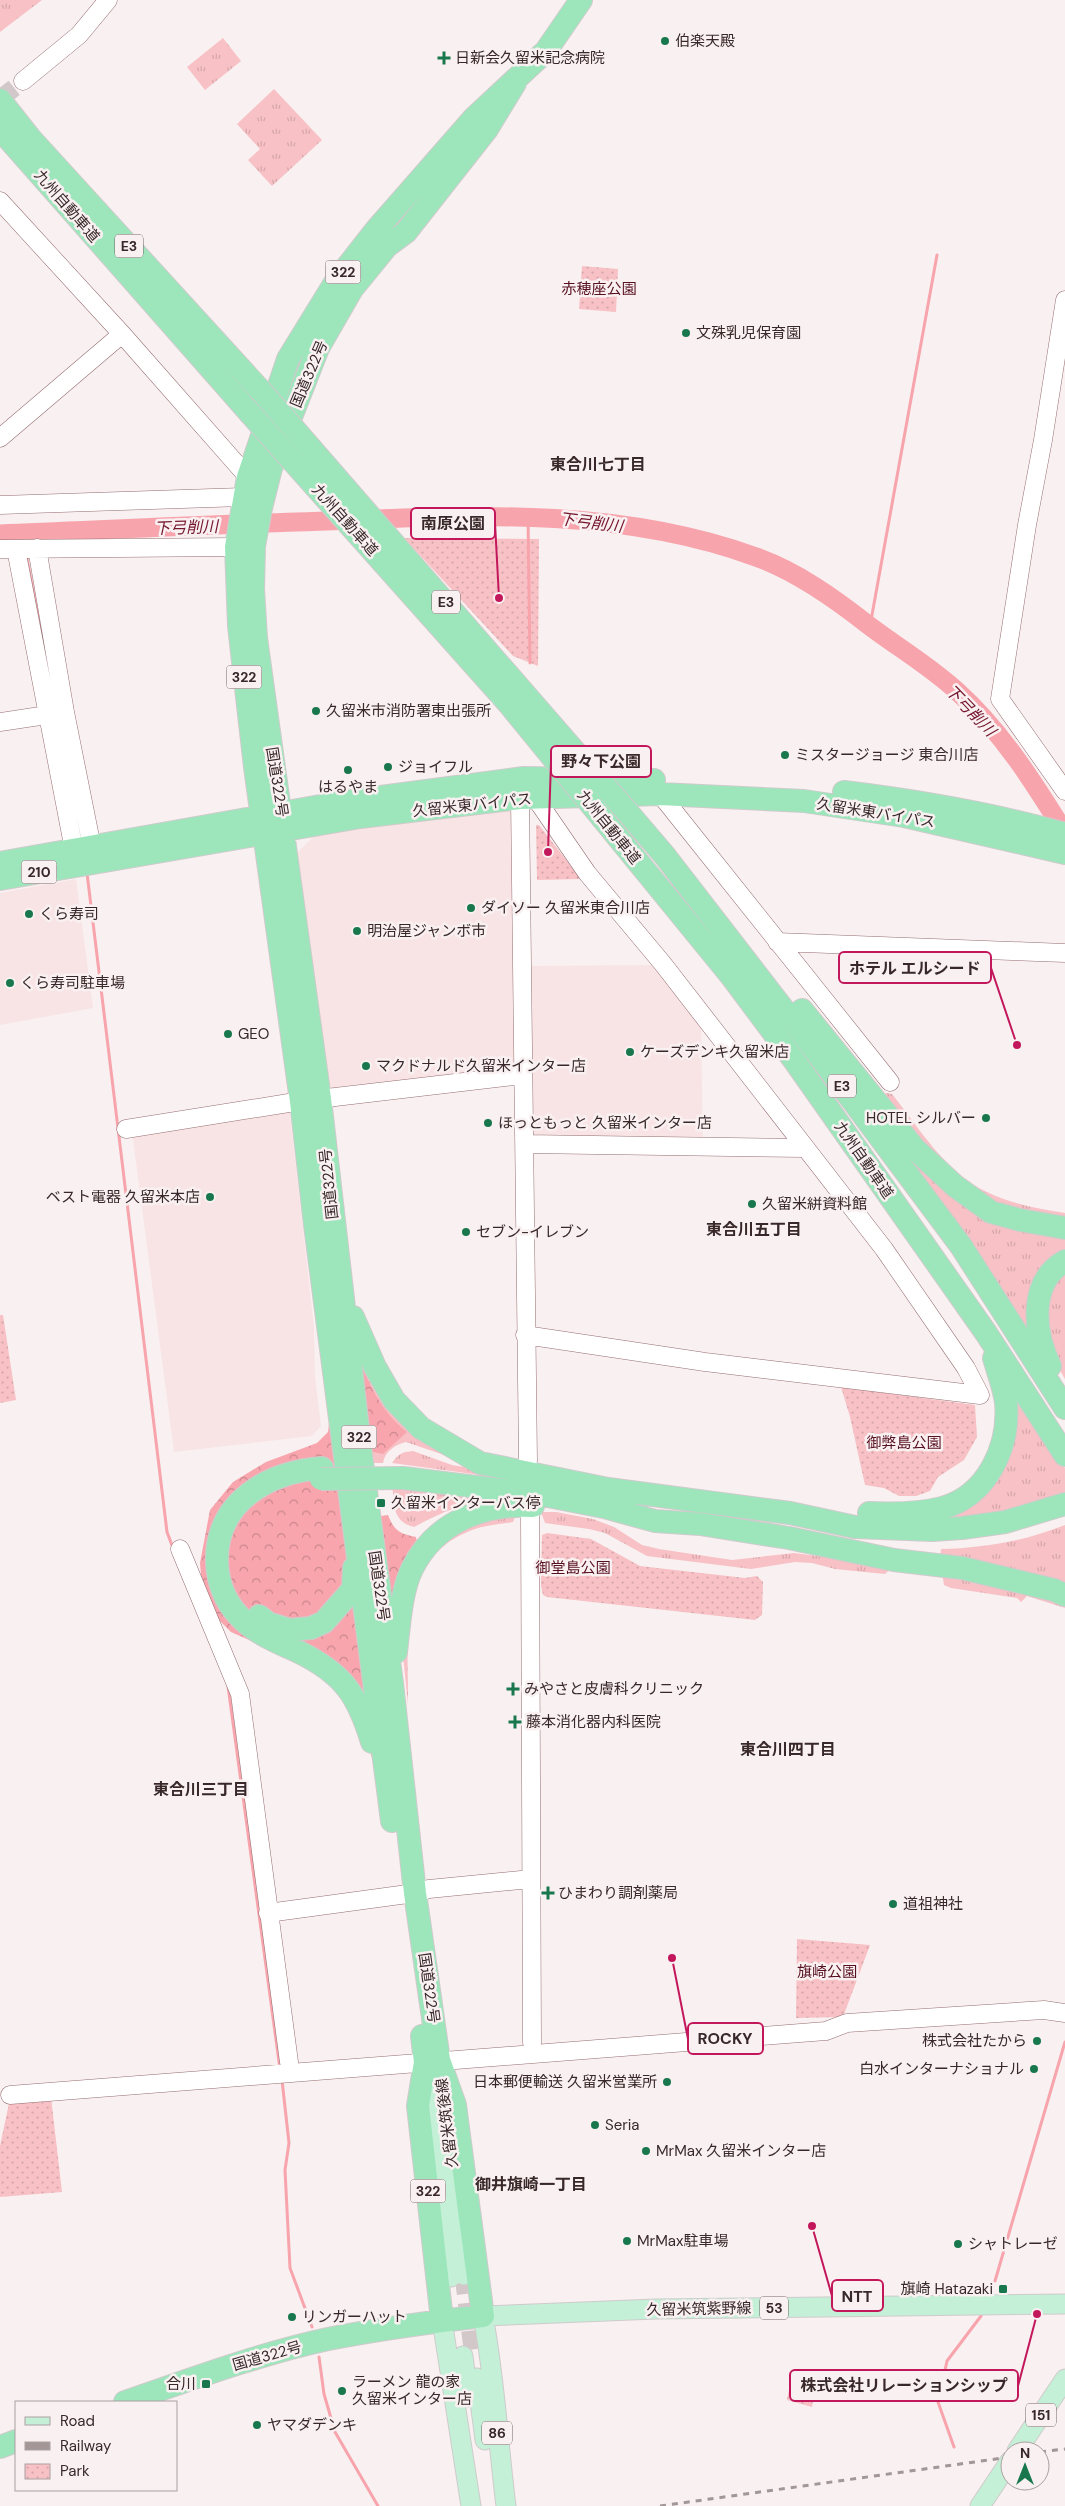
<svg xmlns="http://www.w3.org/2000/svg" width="1065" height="2506" font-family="'DM Sans','Noto Sans JP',sans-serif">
<defs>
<pattern id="grass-tufts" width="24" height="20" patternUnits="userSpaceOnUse" patternTransform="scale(1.25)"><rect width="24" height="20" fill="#f8c1c5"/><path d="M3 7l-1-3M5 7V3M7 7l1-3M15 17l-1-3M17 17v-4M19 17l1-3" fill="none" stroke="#d5a6a9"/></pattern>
<pattern id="forest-crowns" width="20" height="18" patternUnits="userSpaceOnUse" patternTransform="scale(1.25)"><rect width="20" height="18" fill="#f8a5ad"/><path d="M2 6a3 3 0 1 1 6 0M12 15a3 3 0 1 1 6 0" fill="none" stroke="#ca868d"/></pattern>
<pattern id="park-dots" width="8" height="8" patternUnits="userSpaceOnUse" patternTransform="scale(1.25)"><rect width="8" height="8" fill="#f8c1c5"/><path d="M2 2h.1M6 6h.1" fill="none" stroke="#d5a6a9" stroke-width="1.8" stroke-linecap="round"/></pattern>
</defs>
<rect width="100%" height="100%" fill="#f9f0f1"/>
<path fill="#f9e4e5" d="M 514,807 L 517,1068 L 326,1093 L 298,852 L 320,830 Z
M 76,879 L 93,1008 L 0,1025 L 0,893 Z
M 661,965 L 701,1021 L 703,1144 L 531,1140 L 526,966 Z
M 289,1106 L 314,1327 L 315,1376 L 321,1426 L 312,1436 L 174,1452 L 132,1132 Z"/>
<path fill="url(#grass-tufts)" d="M 0,0 L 42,0 L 0,32 Z
M 223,38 L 241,61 L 205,90 L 187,67 Z
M 274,89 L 322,140 L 272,186 L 248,160 L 260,149 L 237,124 Z
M 886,1093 L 892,1094 C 919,1128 946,1173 987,1192 C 1012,1204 1039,1209 1065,1213 L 1065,1223 L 1025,1216 L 970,1189 L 908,1131 L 881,1097 Z
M 892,1132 L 937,1182 L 1065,1235 L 1065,1253 L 1054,1259 L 1036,1346 Z
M 1065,1269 L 1065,1379 L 1054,1360 L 1042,1326 L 1053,1280 Z
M 354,1334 L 447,1456 L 406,1442 C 395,1445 385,1451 383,1463 L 374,1463 Z
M 1010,1383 L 1065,1468 L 1065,1495 L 1040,1504 L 941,1522 L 974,1500 Z
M 413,1451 L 452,1465 L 548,1481 L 548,1484 L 392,1463 C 398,1454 402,1452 413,1451 Z
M 392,1484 L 500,1499 C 467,1501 442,1512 414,1527 C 391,1521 395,1504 392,1484 Z
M 499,1511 L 518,1511 L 513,1522 C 501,1524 487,1525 475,1529 C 394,1558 409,1636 408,1705 C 406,1679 401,1651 403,1625 C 408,1566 440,1523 499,1511 Z
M 541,1512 L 556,1512 L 593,1519 L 614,1527 L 642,1545 L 659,1549 L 732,1560 L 794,1553 L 894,1566 L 885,1574 L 835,1569 L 812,1563 L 795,1562 L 751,1569 L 647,1556 L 605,1533 L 589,1529 L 545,1523 Z
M 1065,1525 L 1065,1590 L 940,1560 L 941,1549 C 984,1548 1025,1541 1065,1525 Z
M 942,1572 L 1065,1601 L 1065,1608 L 1027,1596 L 1021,1602 L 1017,1598 L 951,1588 L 944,1585 Z"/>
<path fill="url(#forest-crowns)" d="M 357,1353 C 368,1383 381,1411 407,1432 L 383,1454 L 369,1451 Z
M 330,1415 L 379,1779 L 354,1703 L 319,1671 L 231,1632 L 216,1617 L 202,1586 L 200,1563 L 210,1510 L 233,1482 L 266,1462 L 317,1443 L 328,1432 Z
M 388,1515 C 394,1530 399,1534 416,1537 L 417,1543 L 403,1566 L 390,1602 L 379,1543 L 381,1516 Z"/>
<path fill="url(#park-dots)" d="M 582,266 L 618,269 L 616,312 L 579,309 Z
M 404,538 L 539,539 L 538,666 L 513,656 Z
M 536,825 L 539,825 L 581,879 L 537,880 Z
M 0,1315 L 3,1315 L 16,1400 L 0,1403 Z
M 841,1387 L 975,1405 L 977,1437 L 964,1460 L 938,1477 L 930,1491 L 916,1496 L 899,1496 L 884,1488 L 865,1485 L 850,1417 Z
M 547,1533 L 591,1539 L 640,1566 L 745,1578 L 757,1576 L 763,1582 L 762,1615 L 755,1620 L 547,1597 L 543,1595 L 541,1586 L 542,1535 Z
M 797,1939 L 870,1945 L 843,2017 L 796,2018 Z
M 12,2089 L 50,2089 L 62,2192 L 0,2197 L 0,2146 Z
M 793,2369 L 817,2373 L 812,2407 L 787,2400 Z"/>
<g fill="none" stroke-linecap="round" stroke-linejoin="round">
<path stroke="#f7a4ac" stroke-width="3" d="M 528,516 L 530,663
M 23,533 L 24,543
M 26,554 L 53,695
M 870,626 L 937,255
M 87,873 L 167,1532 L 173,1548
M 228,1686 L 280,2069
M 282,2080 L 289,2143 L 285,2170 L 290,2268 L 312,2327
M 995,2281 L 1065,2042
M 319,2357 L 324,2394 L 335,2432 L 378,2506
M 954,2447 L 938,2402 L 947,2361 L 981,2316"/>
<path stroke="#f7a4ac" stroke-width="19" d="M 0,534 C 99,530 198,525 297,522 C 450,517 608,503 756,557 C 796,571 834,598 867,624 C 897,647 930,666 958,692 C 1002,732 1034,783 1065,833"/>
<path stroke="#d2c8c9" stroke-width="18" stroke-dasharray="18 9" stroke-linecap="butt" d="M 0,99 L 23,81"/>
<path stroke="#d2c8c9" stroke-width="19" stroke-dasharray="19 9" stroke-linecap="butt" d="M 464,2275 L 474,2357"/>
<defs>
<path id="secondary" d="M 23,81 L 79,35 L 108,0
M 0,201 L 122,334 L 248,477 L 258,482
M 1065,300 L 1043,440 L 1027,525 L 1000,699 L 1065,791
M 0,438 L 122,334
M 0,505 L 243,497 L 255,492
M 37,548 L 65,712 L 92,847
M 0,549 L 236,547
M 16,549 L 74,850
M 0,722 L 60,713
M 522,786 L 520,798 L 528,1461
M 530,790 L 587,873 L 663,964 L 884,1249 L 966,1368 L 980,1395
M 660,794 L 890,1082
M 777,942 L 1065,953
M 126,1129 L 301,1101 L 523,1075
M 526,1144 L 804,1148
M 525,1335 L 705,1362 L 980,1395
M 530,1513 L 532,2043
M 180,1549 L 240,1694 L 289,2062
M 268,1913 L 415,1893 L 429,1889 L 531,1879
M 10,2095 L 826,2031 L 847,2023 L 1044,2010 L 1065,2013"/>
<path id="primary" d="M 427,2075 L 451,2277
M 449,2138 L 464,2275
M 442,2320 L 471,2506
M 463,2356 L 468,2397
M 477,2378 L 485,2440
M 1017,2451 L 1065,2379
M 506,2506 C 498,2443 495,2378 483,2316 L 656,2309 L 1065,2304
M 980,2506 L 1010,2461"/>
<path id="highway" d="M 0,100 L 30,138 L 260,390
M 0,129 L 249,412
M 844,792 C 918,801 993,814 1065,834
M 630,815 L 665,856 L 814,1049 L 961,1246 L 1065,1408
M 603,819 L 732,977 L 794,1060 L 986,1333 L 1065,1455
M 0,863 L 343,802 L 524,778 L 654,780
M 0,879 L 360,817 L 520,798 L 660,794 L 804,801 L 904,816 L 1065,853
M 802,1010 L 914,1148 L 955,1186 L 991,1212 L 1020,1220 L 1065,1228
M 353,1317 L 375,1367 L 394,1400 L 421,1428 L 480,1463 L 608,1489 L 790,1513 L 855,1527 L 932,1530 L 962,1528 L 1005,1522 L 1065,1504
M 1050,1366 C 1034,1333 1028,1282 1065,1261
M 322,1468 C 268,1472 215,1502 217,1563 C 218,1582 225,1601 238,1615 C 254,1633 277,1642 299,1652 C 344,1674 358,1696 372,1742
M 403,1478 L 543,1495 L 604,1507 L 655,1521 L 700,1524 L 789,1538 L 894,1560 L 962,1568 L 1054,1590 L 1065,1595
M 869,1513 C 893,1514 919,1514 942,1508 C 987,1496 1010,1447 1006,1402 C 1004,1388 998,1372 994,1358
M 259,1616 L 268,1623 L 289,1630 L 311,1628 L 324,1622 L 353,1589 L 354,1568
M 396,1652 C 399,1627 401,1591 412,1569 C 435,1522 484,1503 533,1506
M 392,1821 L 315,1225 L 301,1101 L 255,767 L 239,626 L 236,547 L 248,477 L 288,359 L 336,281 L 376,230 L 474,118 L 546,51 L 581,0
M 422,2036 L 425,2062 L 418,2106 L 442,2320
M 125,2402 C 192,2379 259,2354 328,2339 C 379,2329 431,2322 483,2316 L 455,2105 L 439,2060 L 415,1893 L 392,1683 L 361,1455 L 320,1099 L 256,638 L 253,589 L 254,546 L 261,508 L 271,468 L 318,348 L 352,289 L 387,246 L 406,232 L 487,129 L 515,83
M 0,2447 L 16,2441"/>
</defs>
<use href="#secondary" stroke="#956e71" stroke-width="19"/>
<use href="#primary" stroke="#cfcbcc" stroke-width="21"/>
<use href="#highway" stroke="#cfcbcc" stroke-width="24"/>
<use href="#secondary" stroke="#fff" stroke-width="18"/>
<use href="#primary" stroke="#c4f0d7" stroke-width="19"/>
<use href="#highway" stroke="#9de6bc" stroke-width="22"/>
<path stroke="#a29697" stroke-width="3" stroke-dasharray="6 6" stroke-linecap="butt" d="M 1040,2452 L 1065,2449
M 660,2506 L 1010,2457"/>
<defs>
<path id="highway-bridge" d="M 260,390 L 630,815
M 249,412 L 509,704 L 603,819
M 321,1479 L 403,1478"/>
</defs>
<use href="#highway-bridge" stroke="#cfcbcc" stroke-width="24" stroke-linecap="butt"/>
<use href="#highway-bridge" stroke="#9de6bc" stroke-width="22"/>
</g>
<g fill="#19774d" stroke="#f9f0f1" stroke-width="2">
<circle cx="665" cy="41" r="5"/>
<path d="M441.5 50.5h5v5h5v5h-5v5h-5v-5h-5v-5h5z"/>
<circle cx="686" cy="333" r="5"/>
<circle cx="316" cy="711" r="5"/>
<circle cx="785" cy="755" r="5"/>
<circle cx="388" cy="767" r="5"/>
<circle cx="348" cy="770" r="5"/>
<circle cx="471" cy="908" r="5"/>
<circle cx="29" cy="914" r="5"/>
<circle cx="357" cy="931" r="5"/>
<circle cx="10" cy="983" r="5"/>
<circle cx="228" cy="1034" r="5"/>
<circle cx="630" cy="1052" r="5"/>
<circle cx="366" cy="1066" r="5"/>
<circle cx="986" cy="1118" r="5"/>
<circle cx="488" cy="1123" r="5"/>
<circle cx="210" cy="1197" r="5"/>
<circle cx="752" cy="1204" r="5"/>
<circle cx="466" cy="1232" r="5"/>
<rect x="376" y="1498" width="10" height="10" rx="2.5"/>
<path d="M510.5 1681.5h5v5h5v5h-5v5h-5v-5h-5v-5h5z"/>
<path d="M512.5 1714.5h5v5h5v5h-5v5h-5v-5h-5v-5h5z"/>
<path d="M545.5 1885.5h5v5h5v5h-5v5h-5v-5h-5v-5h5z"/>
<circle cx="893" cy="1904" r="5"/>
<circle cx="1037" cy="2041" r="5"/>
<circle cx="1034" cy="2069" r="5"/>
<circle cx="667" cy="2082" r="5"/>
<circle cx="595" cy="2125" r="5"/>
<circle cx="646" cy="2151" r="5"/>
<circle cx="627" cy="2241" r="5"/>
<circle cx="958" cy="2244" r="5"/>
<rect x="998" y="2284" width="10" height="10" rx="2.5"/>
<circle cx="292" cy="2317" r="5"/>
<rect x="201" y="2379" width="10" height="10" rx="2.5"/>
<circle cx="342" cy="2391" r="5"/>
<circle cx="257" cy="2425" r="5"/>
</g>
<g text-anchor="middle" stroke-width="5" stroke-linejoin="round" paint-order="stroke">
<g fill="#f9f0f1" stroke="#726465" stroke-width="1">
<rect x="115" y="234.5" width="28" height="23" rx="4"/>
<rect x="325.5" y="260.5" width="35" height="23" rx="4"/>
<rect x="432" y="590.5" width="28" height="23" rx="4"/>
<rect x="226.5" y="665.5" width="35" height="23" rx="4"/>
<rect x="21.5" y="860.5" width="35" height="23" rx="4"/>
<rect x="828" y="1074.5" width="28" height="23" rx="4"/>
<rect x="341.5" y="1425.5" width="35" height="23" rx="4"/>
<rect x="410.5" y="2179.5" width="35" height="23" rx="4"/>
<rect x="760" y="2296.5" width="28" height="23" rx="4"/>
<rect x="1026" y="2403.5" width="30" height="23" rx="4"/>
<rect x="482" y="2421.5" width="30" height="23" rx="4"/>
</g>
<g font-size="14" font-weight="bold" fill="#382829">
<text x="129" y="251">E3</text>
<text x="343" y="277">322</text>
<text x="446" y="607">E3</text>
<text x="244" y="682">322</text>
<text x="39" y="877">210</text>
<text x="842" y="1091">E3</text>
<text x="359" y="1442">322</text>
<text x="428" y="2196">322</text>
<text x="774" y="2313">53</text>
<text x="1041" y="2420">151</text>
<text x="497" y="2438">86</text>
</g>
<g font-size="15" fill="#382829" stroke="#f9f0f1" text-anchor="start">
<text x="675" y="46">伯楽天殿</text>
<text x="455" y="63">日新会久留米記念病院</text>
<text x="696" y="338">文殊乳児保育園</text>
<text x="326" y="716">久留米市消防署東出張所</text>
<text x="795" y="760">ミスタージョージ 東合川店</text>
<text x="398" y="772">ジョイフル</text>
<text x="348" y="792" text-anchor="middle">はるやま</text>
<text x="481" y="913">ダイソー 久留米東合川店</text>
<text x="39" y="919">くら寿司</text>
<text x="367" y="936">明治屋ジャンボ市</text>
<text x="20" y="988">くら寿司駐車場</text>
<text x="238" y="1039">GEO</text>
<text x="640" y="1057">ケーズデンキ久留米店</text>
<text x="376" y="1071">マクドナルド久留米インター店</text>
<text x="976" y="1123" text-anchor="end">HOTEL シルバー</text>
<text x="498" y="1128">ほっともっと 久留米インター店</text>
<text x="200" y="1202" text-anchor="end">ベスト電器 久留米本店</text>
<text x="762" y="1209">久留米絣資料館</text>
<text x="476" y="1237">セブン-イレブン</text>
<text x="391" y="1508">久留米インターバス停</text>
<text x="524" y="1694">みやさと皮膚科クリニック</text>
<text x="526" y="1727">藤本消化器内科医院</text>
<text x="558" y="1898">ひまわり調剤薬局</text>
<text x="903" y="1909">道祖神社</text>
<text x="1027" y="2046" text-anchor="end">株式会社たから</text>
<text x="1024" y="2074" text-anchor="end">白水インターナショナル</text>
<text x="657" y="2087" text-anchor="end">日本郵便輸送 久留米営業所</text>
<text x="605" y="2130">Seria</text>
<text x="656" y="2156">MrMax 久留米インター店</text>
<text x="637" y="2246">MrMax駐車場</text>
<text x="968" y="2249">シャトレーゼ</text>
<text x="993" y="2294" text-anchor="end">旗崎 Hatazaki</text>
<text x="302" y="2322">リンガーハット</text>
<text x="352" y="2387">ラーメン 龍の家<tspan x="352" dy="17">久留米インター店</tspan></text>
<text x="196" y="2389" text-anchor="end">合川</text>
<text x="267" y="2430">ヤマダデンキ</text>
</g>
<g font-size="15" fill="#382829" stroke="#f9f0f1">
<text transform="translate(67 206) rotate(49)" y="5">九州自動車道</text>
<text transform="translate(309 374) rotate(-67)" y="5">国道322号</text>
<text transform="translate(345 520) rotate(48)" y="5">九州自動車道</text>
<text transform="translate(277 782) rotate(81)" y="5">国道322号</text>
<text transform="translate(472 805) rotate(-6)" y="5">久留米東バイパス</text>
<text transform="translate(876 813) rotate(9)" y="5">久留米東バイパス</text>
<text transform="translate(609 827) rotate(51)" y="5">九州自動車道</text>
<text transform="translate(864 1160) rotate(55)" y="5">九州自動車道</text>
<text transform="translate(329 1184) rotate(-96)" y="5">国道322号</text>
<text transform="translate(379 1586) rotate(82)" y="5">国道322号</text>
<text transform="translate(429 1988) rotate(82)" y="5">国道322号</text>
<text transform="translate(447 2123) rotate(-97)" y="5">久留米筑後線</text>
<text transform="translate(699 2309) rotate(-1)" y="5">久留米筑紫野線</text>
<text transform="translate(267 2356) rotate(-16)" y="5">国道322号</text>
</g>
<g font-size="15" fill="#571020" stroke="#f9f0f1">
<text x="599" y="294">赤穂座公園</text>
<text x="904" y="1448">御弊島公園</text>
<text x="573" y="1573">御堂島公園</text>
<text x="827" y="1977">旗崎公園</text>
</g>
<g font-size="16" font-weight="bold" fill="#382829" stroke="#f9f0f1">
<text x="598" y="470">東合川七丁目</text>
<text x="754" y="1235">東合川五丁目</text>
<text x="788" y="1755">東合川四丁目</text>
<text x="201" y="1795">東合川三丁目</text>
<text x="531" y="2190">御井旗崎一丁目</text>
</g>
<g font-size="16" font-style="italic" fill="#74152c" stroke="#f9f0f1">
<text transform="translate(591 522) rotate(7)" y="6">下弓削川</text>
<text transform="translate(186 527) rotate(-2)" y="6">下弓削川</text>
<text transform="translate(971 710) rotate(46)" y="6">下弓削川</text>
</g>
</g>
<path fill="none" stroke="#c2185b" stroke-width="2" d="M499 598L495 523M548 852L551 762M1017 1045L991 968M672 1958L688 2039M812 2226L832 2296M1037 2314L1018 2386"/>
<g fill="#c2185b" stroke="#f9f0f1" stroke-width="2">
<circle cx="499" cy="598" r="5"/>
<circle cx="548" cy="852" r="5"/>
<circle cx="1017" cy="1045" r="5"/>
<circle cx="672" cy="1958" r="5"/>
<circle cx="812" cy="2226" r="5"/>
<circle cx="1037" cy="2314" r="5"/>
</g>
<g fill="#f9f0f1" stroke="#c2185b" stroke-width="2">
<rect x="411" y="508" width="84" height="31" rx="5"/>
<rect x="551" y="746" width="100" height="31" rx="5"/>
<rect x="839" y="952" width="152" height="31" rx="5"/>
<rect x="688" y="2023" width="75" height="31" rx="5"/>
<rect x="832" y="2280" width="51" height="31" rx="5"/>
<rect x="790" y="2370" width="228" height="31" rx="5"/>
</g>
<g font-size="16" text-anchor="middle" font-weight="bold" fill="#382829">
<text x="453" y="529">南原公園</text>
<text x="601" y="767">野々下公園</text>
<text x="915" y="974">ホテル エルシード</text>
<text x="725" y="2044">ROCKY</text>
<text x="857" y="2302">NTT</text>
<text x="904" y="2391">株式会社リレーションシップ</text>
</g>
<rect x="15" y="2401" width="162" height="90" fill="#f9f0f1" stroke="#aca0a1"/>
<rect x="25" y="2417" width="25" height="8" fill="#c4f0d7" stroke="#aca0a1"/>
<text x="60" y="2426" font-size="15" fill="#382829">Road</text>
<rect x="25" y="2442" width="25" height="8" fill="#a29697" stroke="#aca0a1"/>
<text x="60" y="2451" font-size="15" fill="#382829">Railway</text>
<rect x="25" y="2464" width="25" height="15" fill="url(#park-dots)" stroke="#aca0a1"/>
<text x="60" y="2476" font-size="15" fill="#382829">Park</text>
<g transform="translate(1025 2466)"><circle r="24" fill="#f9f0f1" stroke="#aca0a1"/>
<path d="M0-4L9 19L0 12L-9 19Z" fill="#19774d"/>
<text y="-8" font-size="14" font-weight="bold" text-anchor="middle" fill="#382829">N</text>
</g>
</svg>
